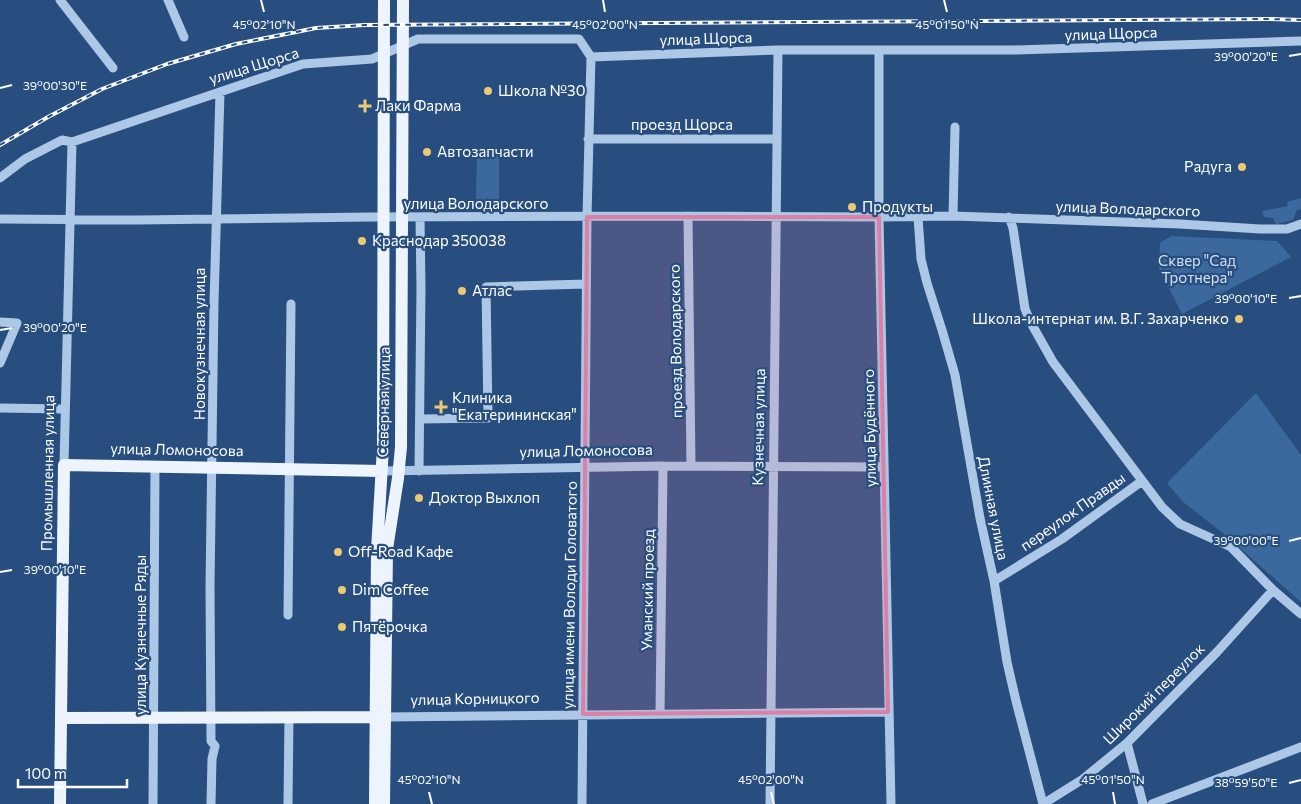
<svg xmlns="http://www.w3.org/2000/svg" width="1301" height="804" font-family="Commissioner,sans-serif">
<rect width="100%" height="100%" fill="#274e7f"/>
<path fill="#3b689d" d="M 477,151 L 499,151 L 499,200 L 476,200 Z
M 1301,198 L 1301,209 L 1297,210 L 1293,220 L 1276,224 L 1273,218 L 1264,217 L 1262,211 L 1288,206 L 1287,202 Z
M 1171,236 L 1277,241 L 1291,257 L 1182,314 L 1159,268 L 1160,243 Z
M 1256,393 L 1301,455 L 1301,602 L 1224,534 L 1183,502 L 1167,483 Z"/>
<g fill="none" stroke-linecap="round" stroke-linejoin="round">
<path stroke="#adc8e6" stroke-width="9" d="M 60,0 L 113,68
M 168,0 L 184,37
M 879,51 L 879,217 L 891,804
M 591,57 L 778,50 L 1014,50 L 1301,41
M 588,139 L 777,139
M 0,178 L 25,159 L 62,140 L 72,142 L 303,64 L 372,59 L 418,39 L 579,39 L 591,57
M 688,216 L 691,466
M 953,216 L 955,127
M 918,217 L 921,259 L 927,283 L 942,330 L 955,375 L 980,518 L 994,581 L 1007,662 L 1016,701 L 1043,804
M 1009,217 L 1013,228 L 1025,309 L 1031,323 L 1053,362 L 1162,507 L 1180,524 L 1231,547 L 1273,590 L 1301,614
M 0,219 L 138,220 L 370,217 L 688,216 L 879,217 L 953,216 L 1180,224 L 1260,229 L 1287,229 L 1301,224
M 0,322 L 17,323 L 0,363
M 0,408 L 64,409
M 420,419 L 488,418 L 486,287 L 586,284
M 64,465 L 72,142
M 382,471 L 663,466 L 884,467
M 419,471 L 421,288 L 420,218
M 994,581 L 1062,539 L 1142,481
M 288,615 L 291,304
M 660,714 L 663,466
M 385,717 L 888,712
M 1127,743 L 1143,804
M 153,804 L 155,466
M 211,804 L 212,759 L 215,746 L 211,741 L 210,586 L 214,303 L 220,92
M 288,804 L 289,717
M 582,804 L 587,217 L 591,57
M 770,804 L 778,50
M 1043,804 L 1083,779 L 1127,743 L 1217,652 L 1273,590
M 1152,804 L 1301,747"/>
<path stroke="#eef4fd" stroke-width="12" d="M 61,718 L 384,717
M 60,804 L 64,465 L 382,471
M 375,804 L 377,550 L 383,447 L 384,0
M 384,804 L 387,549 L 398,478 L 401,447 L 403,0"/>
<defs>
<path id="rail" d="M 0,145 L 48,117 L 102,89 L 167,64 L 236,44 L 316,28 L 365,25 L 1269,19 L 1301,20"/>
</defs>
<use href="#rail" stroke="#fff" stroke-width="4"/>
<use href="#rail" stroke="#274e7f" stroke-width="2" stroke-dasharray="5.5" stroke-linecap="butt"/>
</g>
<path fill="#dd80a5" fill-opacity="0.2" stroke="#dd80a5" stroke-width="4" stroke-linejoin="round" d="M 587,217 L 879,217 L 888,712 L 583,714 Z"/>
<path fill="none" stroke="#fff" stroke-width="2" d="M 261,0 L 264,12M 603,0 L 605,12M 944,0 L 947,12M 1289,56 L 1301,54M 0,88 L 12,85M 1289,298 L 1301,296M 0,330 L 12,328M 1289,541 L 1301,538M 0,572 L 12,570M 1289,783 L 1301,780M 429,792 L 432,804M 771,792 L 774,804M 1113,792 L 1115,804"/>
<g fill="#eec973" stroke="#274e7f" stroke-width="2">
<circle cx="488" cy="91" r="5"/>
<path d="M362.5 98.5h5v5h5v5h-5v5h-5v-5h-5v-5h5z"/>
<circle cx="427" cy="152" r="5"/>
<circle cx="1242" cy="167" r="5"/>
<circle cx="852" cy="207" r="5"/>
<circle cx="362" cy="241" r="5"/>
<circle cx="462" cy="291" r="5"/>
<circle cx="1239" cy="319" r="5"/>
<path d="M438.5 399.5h5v5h5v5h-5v5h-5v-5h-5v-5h5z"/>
<circle cx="419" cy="498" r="5"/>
<circle cx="338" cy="552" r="5"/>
<circle cx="342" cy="590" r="5"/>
<circle cx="342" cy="627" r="5"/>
</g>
<g text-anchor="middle" stroke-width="4.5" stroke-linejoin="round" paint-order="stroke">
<g font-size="15" fill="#fff" stroke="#274e7f">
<text transform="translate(1111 34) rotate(-2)" y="5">улица Щорса</text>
<text transform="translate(706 39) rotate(-2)" y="5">улица Щорса</text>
<text transform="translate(254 66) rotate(-17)" y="5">улица Щорса</text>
<text x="682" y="130">проезд Щорса</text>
<text x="476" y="209">улица Володарского</text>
<text transform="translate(1128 209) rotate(2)" y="5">улица Володарского</text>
<text transform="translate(676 341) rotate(-91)" y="5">проезд Володарского</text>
<text transform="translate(200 344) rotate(-90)" y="5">Новокузнечная улица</text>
<text transform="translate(384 402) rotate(-89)" y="5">Северная улица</text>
<text transform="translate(759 427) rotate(-89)" y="5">Кузнечная улица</text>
<text transform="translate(870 428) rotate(-91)" y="5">улица Будённого</text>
<text transform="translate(177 450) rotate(1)" y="5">улица Ломоносова</text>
<text transform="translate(586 451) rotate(-1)" y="5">улица Ломоносова</text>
<text transform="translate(48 473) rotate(-89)" y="5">Промышленная улица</text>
<text transform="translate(993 508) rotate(79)" y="5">Длинная улица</text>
<text transform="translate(1073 512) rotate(-35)" y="5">переулок Правды</text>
<text transform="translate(648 590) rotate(-89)" y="5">Уманский проезд</text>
<text transform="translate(570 595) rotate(-89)" y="5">улица имени Володи Головатого</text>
<text transform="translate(141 635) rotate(-90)" y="5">улица Кузнечные Ряды</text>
<text transform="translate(1154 694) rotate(-45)" y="5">Широкий переулок</text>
<text transform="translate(475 699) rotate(-1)" y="5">улица Корницкого</text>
</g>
<g font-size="15" fill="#fff" stroke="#274e7f" text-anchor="start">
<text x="498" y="96">Школа №30</text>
<text x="375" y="111">Лаки Фарма</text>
<text x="437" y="157">Автозапчасти</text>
<text x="1232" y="172" text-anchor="end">Радуга</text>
<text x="862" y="212">Продукты</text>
<text x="372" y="246">Краснодар 350038</text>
<text x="472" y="296">Атлас</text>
<text x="1229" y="324" text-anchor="end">Школа-интернат им. В.Г. Захарченко</text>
<text x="452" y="403">Клиника<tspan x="452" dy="17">"Екатерининская"</tspan></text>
<text x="429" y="503">Доктор Выхлоп</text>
<text x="348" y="557">Off-Road Кафе</text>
<text x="352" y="595">Dim Coffee</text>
<text x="352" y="632">Пятёрочка</text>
</g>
<g font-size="15" fill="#d0e1f5" stroke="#274e7f">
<text x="1197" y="266">Сквер "Сад<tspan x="1197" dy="17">Тротнера"</tspan></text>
</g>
</g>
<g font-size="12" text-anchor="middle" fill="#fff" stroke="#274e7f" stroke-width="4.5" stroke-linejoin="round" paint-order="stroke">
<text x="264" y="29">45°02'10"N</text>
<text x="605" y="29">45°02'00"N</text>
<text x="947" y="29">45°01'50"N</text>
<text x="1246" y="61">39°00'20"E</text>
<text x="55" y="90">39°00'30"E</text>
<text x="1246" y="303">39°00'10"E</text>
<text x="55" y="332">39°00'20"E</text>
<text x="1246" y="545">39°00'00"E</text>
<text x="55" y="574">39°00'10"E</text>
<text x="429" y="784">45°02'10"N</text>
<text x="771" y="784">45°02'00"N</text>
<text x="1113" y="784">45°01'50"N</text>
<text x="1246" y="787">38°59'50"E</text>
</g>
<path d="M18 779v8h109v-8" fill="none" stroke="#ffffff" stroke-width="2.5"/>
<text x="25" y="779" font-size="15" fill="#ffffff" stroke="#274e7f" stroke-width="4" paint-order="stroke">100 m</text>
</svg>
